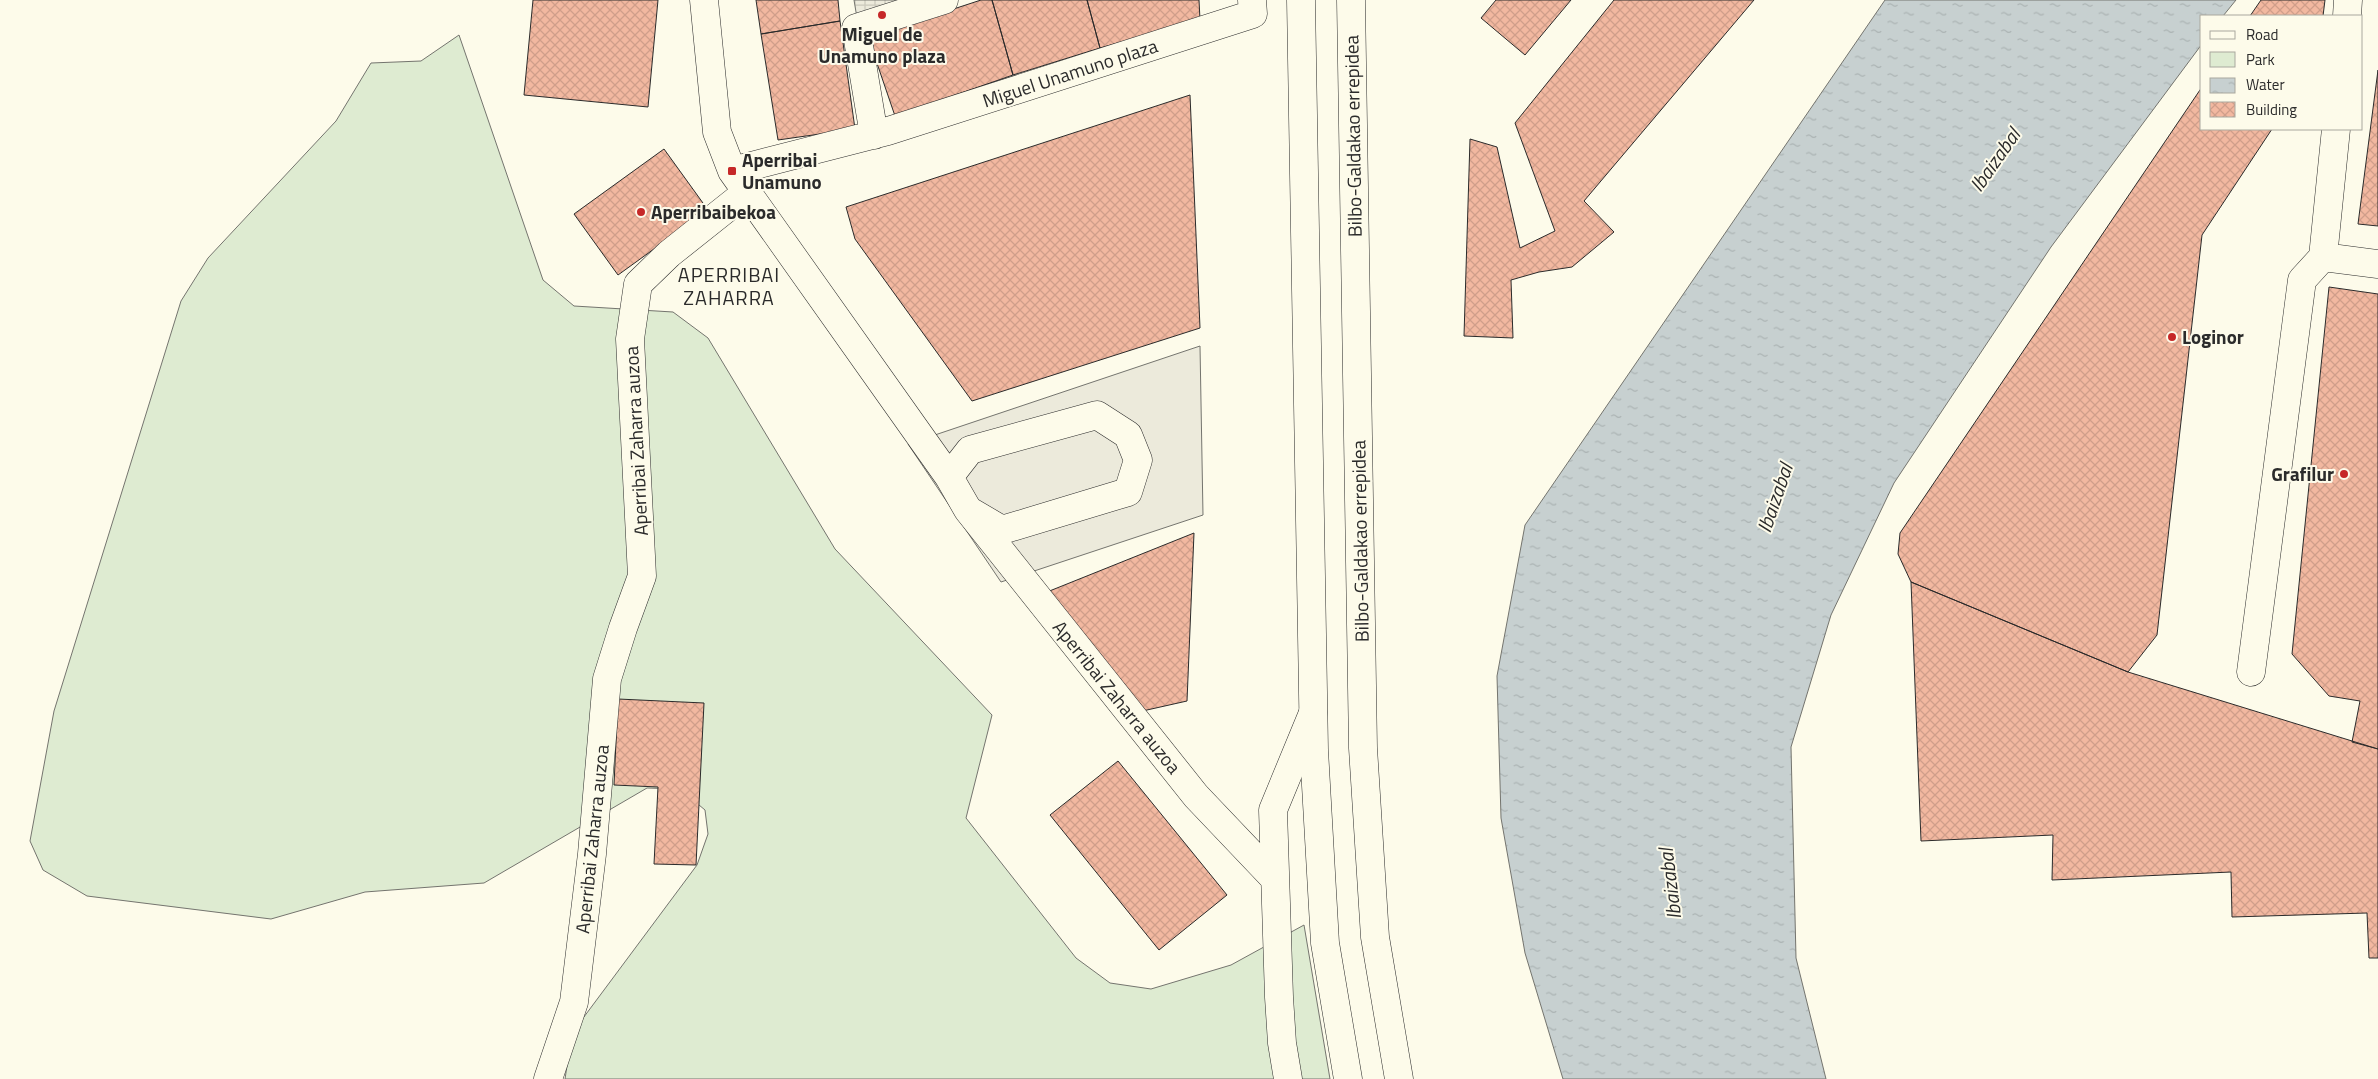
<svg xmlns="http://www.w3.org/2000/svg" width="2378" height="1079" font-family="'Titillium Web',sans-serif">
<defs>
<pattern id="plaza-grid" width="8" height="8" patternUnits="userSpaceOnUse" patternTransform="scale(1.25)"><rect width="8" height="8" fill="#eceadb"/><path d="M0 4h8M4 0v8" fill="none" stroke="#cbc9bc"/></pattern>
<pattern id="water-ripples" width="26" height="14" patternUnits="userSpaceOnUse" patternTransform="scale(1.25)"><rect width="26" height="14" fill="#c7d0d0"/><path d="M2 4q2-2 4 0t4 0M15 11q2-2 4 0t4 0" fill="none" stroke="#abb3b3"/></pattern>
<pattern id="building-cross-hatch" width="8" height="8" patternUnits="userSpaceOnUse" patternTransform="scale(1.25)"><rect width="8" height="8" fill="#f2b8a0"/><path d="M0 0l8 8M0 8l8-8" fill="none" stroke="#d09e8a"/></pattern>
</defs>
<rect width="100%" height="100%" fill="#fdfbea"/>
<path fill="#deebd1" stroke="#74746e" d="M 459,35 L 543,280 L 574,306 L 673,312 L 708,338 L 835,549 L 992,715 L 966,818 L 1076,958 L 1110,983 L 1151,989 L 1231,965 L 1304,925 L 1330,1079 L 565,1079 L 572,1033 L 697,865 L 708,834 L 705,810 L 680,789 L 647,788 L 484,883 L 365,892 L 271,919 L 87,896 L 43,870 L 30,841 L 54,711 L 181,301 L 208,258 L 336,121 L 371,63 L 421,61 Z"/>
<path fill="#eceadb" stroke="#74746e" d="M 1200,346 L 1203,515 L 1001,582 L 908,444 Z"/>
<path fill="url(#plaza-grid)" stroke="#74746e" d="M 854,0 L 956,0 L 859,30 Z"/>
<path fill="url(#water-ripples)" stroke="#74746e" d="M 1885,0 L 2236,0 L 2223,16 L 2202,16 L 2202,44 L 2051,247 L 1894,483 L 1831,615 L 1791,747 L 1796,958 L 1826,1079 L 1563,1079 L 1525,953 L 1501,818 L 1497,676 L 1525,525 Z"/>
<path fill="url(#building-cross-hatch)" stroke="#2b2b2b" d="M 533,0 L 658,0 L 648,107 L 524,95 Z
M 756,0 L 838,0 L 840,21 L 761,34 Z
M 981,0 L 992,0 L 1013,75 L 895,116 L 868,37 Z
M 992,0 L 1087,0 L 1100,48 L 1013,75 Z
M 1087,0 L 1199,0 L 1200,20 L 1100,48 Z
M 1496,0 L 1571,0 L 1525,55 L 1481,18 Z
M 1614,0 L 1754,0 L 1584,201 L 1614,232 L 1572,267 L 1539,272 L 1511,280 L 1513,338 L 1464,336 L 1470,139 L 1497,147 L 1520,248 L 1555,231 L 1515,123 Z
M 2261,0 L 2325,0 L 2323,16 L 2250,16 Z
M 840,21 L 855,129 L 778,140 L 761,34 Z
M 2378,70 L 2378,226 L 2358,224 Z
M 2202,87 L 2202,129 L 2272,129 L 2202,235 L 2157,635 L 2128,672 L 1911,582 L 1898,554 L 1900,533 Z
M 1190,95 L 1200,328 L 972,401 L 855,239 L 846,207 Z
M 664,149 L 708,210 L 618,275 L 574,214 Z
M 2329,287 L 2378,294 L 2378,749 L 2352,742 L 2360,701 L 2329,696 L 2292,654 Z
M 1194,533 L 1187,701 L 1138,712 L 1047,592 Z
M 1911,582 L 2128,672 L 2378,749 L 2378,958 L 2369,958 L 2367,913 L 2232,917 L 2231,872 L 2052,880 L 2053,835 L 1921,841 Z
M 618,699 L 704,703 L 696,865 L 654,864 L 658,787 L 614,785 Z
M 1118,761 L 1227,895 L 1159,950 L 1050,815 Z"/>
<g fill="none" stroke-linecap="round" stroke-linejoin="round">
<defs>
<path id="minor" d="M 704,0 L 717,132 L 732,171 L 949,477
M 2347,16 L 2348,0
M 874,135 L 856,28 L 944,0
M 732,171 L 888,131 L 1253,14 L 1252,0
M 2323,257 L 2378,264
M 1097,415 L 1128,435 L 1138,460 L 1128,492 L 1002,530 L 968,510 L 949,477 L 970,450 Z
M 968,510 L 1196,796 L 1274,878
M 2251,672 L 2302,280 L 2323,257 L 2336,129
M 548,1079 L 574,1002 L 592,854 L 607,679 L 623,628 L 642,576 L 630,339 L 638,284 L 669,254 L 747,192
M 1288,1079 L 1282,1043 L 1279,997 L 1273,810 L 1313,713"/>
<path id="highway" d="M 1301,0 L 1314,750 L 1325,943 L 1348,1079
M 1351,0 L 1363,748 L 1375,937 L 1399,1079"/>
</defs>
<use href="#minor" stroke="#2b2b2b" stroke-width="29"/>
<use href="#highway" stroke="#2b2b2b" stroke-width="29"/>
<use href="#minor" stroke="#fdfbea" stroke-width="28"/>
<use href="#highway" stroke="#fdfbea" stroke-width="28"/>
</g>
<g fill="#c62828" stroke="#fdfbea" stroke-width="2">
<circle cx="882" cy="15" r="5"/>
<rect x="727" y="166" width="10" height="10" rx="2.5"/>
<circle cx="641" cy="212" r="5"/>
<circle cx="2172" cy="337" r="5"/>
<circle cx="2344" cy="474" r="5"/>
</g>
<g text-anchor="middle" stroke-width="4" stroke-linejoin="round" paint-order="stroke">
<g font-size="19" font-weight="bold" fill="#2b2b2b" stroke="#fdfbea" text-anchor="start">
<text x="882" y="41" text-anchor="middle">Miguel de<tspan x="882" dy="22">Unamuno plaza</tspan></text>
<text x="742" y="167">Aperribai<tspan x="742" dy="22">Unamuno</tspan></text>
<text x="651" y="219">Aperribaibekoa</text>
<text x="2182" y="344">Loginor</text>
<text x="2334" y="481" text-anchor="end">Grafilur</text>
</g>
<g font-size="19" fill="#2b2b2b" stroke="#fdfbea">
<text transform="translate(1070 73) rotate(-18)" y="7">Miguel Unamuno plaza</text>
<text transform="translate(1353 136) rotate(-91)" y="7">Bilbo-Galdakao errepidea</text>
<text transform="translate(636 441) rotate(-93)" y="7">Aperribai Zaharra auzoa</text>
<text transform="translate(1360 541) rotate(-91)" y="7">Bilbo-Galdakao errepidea</text>
<text transform="translate(1117 697) rotate(51)" y="7">Aperribai Zaharra auzoa</text>
<text transform="translate(592 839) rotate(-84)" y="7">Aperribai Zaharra auzoa</text>
</g>
<g font-size="20" font-style="italic" fill="#2b2b2b" stroke="#fdfbea">
<text transform="translate(1995 160) rotate(-55)" y="7">Ibaizabal</text>
<text transform="translate(1775 498) rotate(-71)" y="7">Ibaizabal</text>
<text transform="translate(1670 884) rotate(-97)" y="7">Ibaizabal</text>
</g>
<g font-size="20" letter-spacing="1" fill="#2b2b2b" stroke="#fdfbea">
<text x="729" y="282">APERRIBAI<tspan x="729" dy="23">ZAHARRA</tspan></text>
</g>
</g>
<rect x="2200" y="15" width="162" height="115" fill="#fdfbea" stroke="#a9a89e"/>
<rect x="2210" y="31" width="25" height="8" fill="#fdfbea" stroke="#a9a89e"/>
<text x="2246" y="40" font-size="15" fill="#2b2b2b">Road</text>
<rect x="2210" y="52" width="25" height="15" fill="#deebd1" stroke="#a9a89e"/>
<text x="2246" y="65" font-size="15" fill="#2b2b2b">Park</text>
<rect x="2210" y="78" width="25" height="15" fill="url(#water-ripples)" stroke="#a9a89e"/>
<text x="2246" y="90" font-size="15" fill="#2b2b2b">Water</text>
<rect x="2210" y="102" width="25" height="15" fill="url(#building-cross-hatch)" stroke="#a9a89e"/>
<text x="2246" y="115" font-size="15" fill="#2b2b2b">Building</text>
</svg>
